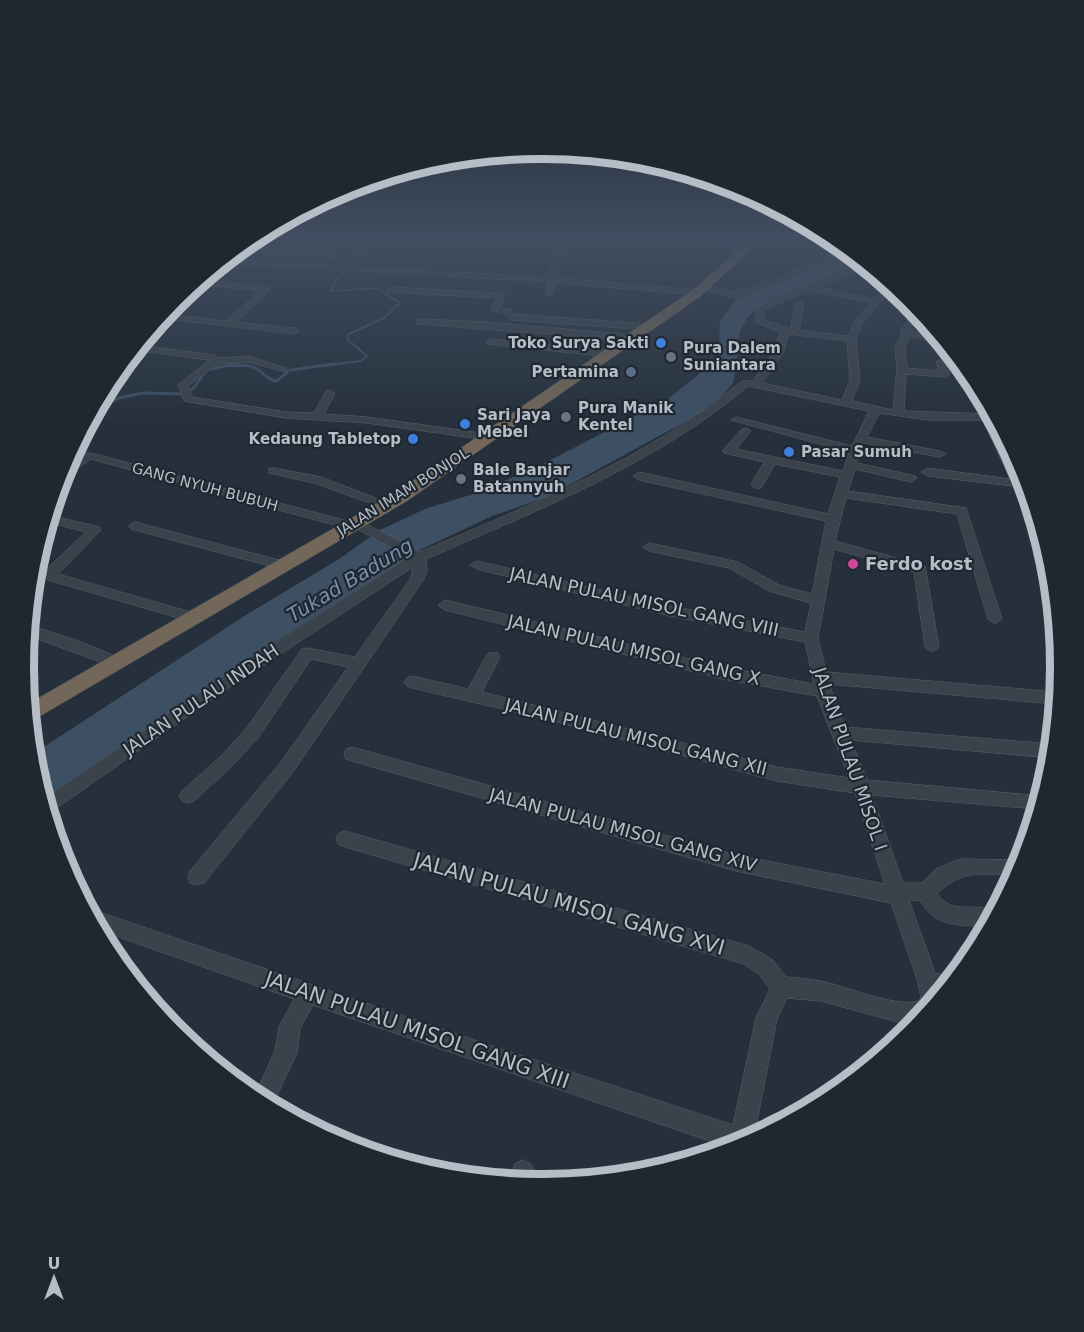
<svg xmlns="http://www.w3.org/2000/svg" width="1084" height="1332" font-family="'DejaVu Sans',sans-serif">
<rect width="100%" height="100%" fill="#26303c"/>
<path fill="#3d4f63" d="M 851,252 L 862,262 L 771,299 L 759,307 L 747,318 L 741,329 L 737,345 L 737,363 L 733,383 L 723,395 L 696,416 L 547,497 L 492,516 L 422,549 L 244,662 L 91,769 L 44,799 L 34,767 L 33,754 L 246,615 L 339,559 L 380,530 L 425,509 L 470,495 L 535,468 L 668,399 L 715,361 L 719,347 L 720,321 L 736,300 Z"/>
<g fill="none" stroke-linecap="round" stroke-linejoin="round">
<path stroke="#3d4f63" stroke-width="2" d="M 370,248 L 393,240
M 228,366 L 249,366
M 323,366 L 361,361 L 367,356 L 347,339 L 349,334 L 384,318 L 400,303 L 377,288 L 331,291 L 336,280 L 350,268"/>
<path stroke="#3d4f63" stroke-width="3" d="M 94,411 L 119,398 L 142,393 L 184,394 L 194,388 L 206,370 C 222,367 240,361 255,368 C 264,372 267,380 276,381 L 287,373 L 284,371 L 334,364"/>
<defs>
<path id="minor" d="M 378,240 L 388,240 L 363,252 L 353,267 L 549,277 L 558,243 L 537,240 L 567,240 L 557,278 L 699,290 L 699,286 L 702,285 L 734,292 L 774,279 L 846,249 L 851,253 L 780,283 L 745,294 L 747,296 L 743,299 L 701,290 L 701,294 L 698,295 L 556,283 L 553,293 L 549,296 L 545,293 L 548,282 L 221,263 L 226,259 L 345,266 L 357,248 Z
M 708,240 L 725,240 L 754,246 L 750,248 Z
M 240,247 L 336,253 L 340,255 L 336,257 L 235,251 Z
M 863,262 L 867,266 L 819,287 L 875,299 L 889,284 L 894,288 L 863,322 L 856,339 L 860,380 L 852,401 L 893,410 L 897,368 L 895,348 L 902,334 L 900,332 L 910,317 L 919,313 L 923,318 L 917,321 L 912,331 L 940,338 L 945,344 L 910,336 L 905,348 L 907,368 L 939,371 L 936,362 L 941,359 L 946,362 L 950,374 L 945,377 L 906,374 L 904,411 L 992,414 L 1028,493 L 1040,533 L 1033,529 L 1013,486 L 927,476 L 921,472 L 927,468 L 1010,479 L 983,420 L 928,420 L 879,413 L 867,437 L 940,451 L 946,454 L 940,457 L 864,443 L 857,463 L 915,476 L 917,478 L 911,482 L 855,469 L 848,491 L 966,508 L 1002,619 L 995,624 L 988,619 L 957,514 L 846,498 L 835,541 L 925,566 L 939,647 L 932,652 L 925,647 L 914,572 L 834,549 L 818,638 L 826,672 L 1057,692 L 1056,704 L 829,684 L 845,727 L 1052,744 L 1051,758 L 851,740 L 867,780 L 1041,796 L 1037,809 L 872,795 L 903,883 L 922,883 L 936,869 L 960,859 L 1022,860 L 1015,875 C 980,875 963,868 937,894 C 953,916 975,902 996,910 L 988,926 C 961,926 934,927 921,901 L 909,900 L 935,973 L 953,977 L 915,1023 L 901,1023 L 821,1001 L 787,998 L 777,1019 L 757,1121 L 770,1129 L 730,1148 L 313,1005 L 300,1029 L 297,1053 L 272,1106 L 254,1097 L 275,1051 L 279,1027 L 294,999 L 99,930 L 89,912 L 93,910 L 477,1041 L 733,1125 L 756,1018 L 770,989 L 759,974 L 744,964 L 345,847 L 339,845 L 336,839 L 339,833 L 345,831 L 749,946 L 773,960 L 786,977 C 797,978 809,979 820,981 C 841,984 905,1012 921,999 L 918,982 L 891,903 L 736,871 L 352,761 L 346,759 L 344,754 L 346,749 L 352,747 L 736,855 L 885,884 L 855,793 L 777,781 L 550,720 L 412,688 L 407,686 L 404,682 L 407,678 L 412,676 L 468,689 L 488,653 L 498,653 L 500,657 L 482,692 L 777,767 L 849,778 L 817,696 L 723,679 L 445,610 L 438,605 L 445,600 L 723,667 L 814,684 L 805,642 L 670,616 L 477,569 L 470,565 L 477,561 L 670,606 L 805,632 L 811,603 L 769,591 L 729,568 L 649,551 L 643,547 L 649,543 L 738,562 L 779,585 L 812,594 L 826,521 L 639,480 L 633,476 L 639,472 L 828,514 L 840,477 L 775,464 L 761,488 L 757,489 L 751,485 L 764,462 L 724,453 L 722,451 L 742,429 L 746,428 L 751,431 L 736,449 L 843,471 L 849,452 L 731,420 L 736,417 L 852,446 L 869,411 L 748,386 C 658,463 534,512 426,559 L 427,571 L 424,579 L 293,772 L 204,883 L 197,885 L 190,883 L 188,877 L 190,871 L 281,762 L 348,667 L 311,659 L 258,738 L 232,766 L 194,801 L 188,803 L 182,801 L 179,796 L 182,791 L 220,757 L 246,729 L 302,649 L 307,648 L 355,657 L 411,578 L 413,567 L 227,689 L 48,814 L 44,799 L 217,681 L 409,557 L 357,529 L 349,529 L 91,459 L 63,478 L 61,477 C 65,464 77,453 91,453 L 351,522 L 360,521 L 420,552 C 530,505 649,458 742,381 L 753,381 L 773,353 L 780,332 L 755,322 L 757,307 ZM 811,290 L 813,291 L 871,303 L 856,319 L 848,336 L 799,330 L 804,304 L 800,301 L 796,304 L 790,329 L 763,319 L 764,310 ZM 789,334 L 847,341 L 850,380 L 842,400 L 762,383 L 783,353 Z
M 200,280 L 269,287 L 269,291 L 237,322 L 294,328 L 299,331 L 294,334 L 160,318 L 164,314 L 227,321 L 259,291 L 195,284 Z
M 390,287 L 501,293 L 505,296 L 500,308 L 510,309 L 513,314 L 649,324 L 654,327 L 649,330 L 510,320 L 504,313 L 491,310 L 496,298 L 387,292 L 387,288 Z
M 420,319 L 487,322 L 634,335 L 639,338 L 634,341 L 417,324 L 417,320 Z
M 491,339 L 611,351 L 616,354 L 611,357 L 488,344 L 486,342 Z
M 138,345 L 214,355 L 219,358 L 249,356 L 286,368 L 281,371 L 249,362 L 217,364 L 188,386 L 192,397 L 286,412 L 314,413 L 326,391 L 330,390 L 335,393 L 324,414 L 367,417 L 488,434 L 494,437 L 488,440 L 367,423 L 286,418 L 184,401 L 178,385 L 209,360 L 134,350 Z
M 273,468 L 321,477 L 394,505 L 392,508 L 384,508 L 314,483 L 269,473 L 269,469 Z
M 49,515 L 99,527 L 101,530 L 58,574 L 201,615 L 203,618 L 201,621 L 196,623 L 48,580 L 44,575 L 50,566 L 86,532 L 47,522 Z
M 135,522 L 286,562 L 288,565 L 281,569 L 131,529 L 129,526 Z
M 28,625 L 76,640 L 122,659 L 124,663 L 122,667 L 117,668 L 27,635 Z
M 523,1160 L 531,1164 L 535,1172 L 532,1183 L 508,1181 L 515,1164 Z"/>
<path id="highway" d="M 750,240 L 761,240 L 702,295 L 407,501 L 30,722 L 28,704 L 395,493 L 694,289 Z"/>
</defs>
<use href="#minor" stroke="#58606a" stroke-width="1"/>
<use href="#highway" stroke="#454d57" stroke-width="1"/>
<use href="#minor" fill="#3a424c" fill-rule="evenodd"/>
<use href="#highway" fill="#726758" fill-rule="evenodd"/>
</g>
<linearGradient id="sky" x2="0" y2="1"><stop stop-color="#151a21"/><stop offset="0.56" stop-color="#414e61"/><stop offset="1" stop-color="#414e61" stop-opacity="0"/></linearGradient>
<rect width="1084" height="426" fill="url(#sky)"/>
<g fill="#3f7fe0" stroke="#1f2731" stroke-width="2">
<circle cx="661" cy="343" r="6"/>
<circle cx="465" cy="424" r="6"/>
<circle cx="413" cy="439" r="6"/>
<circle cx="789" cy="452" r="6"/>
</g>
<g fill="#6b7280" stroke="#1f2731" stroke-width="2">
<circle cx="671" cy="357" r="6"/>
<circle cx="566" cy="417" r="6"/>
<circle cx="461" cy="479" r="6"/>
</g>
<circle fill="#5c6f8a" stroke="#1f2731" stroke-width="2" cx="631" cy="372" r="6"/>
<circle fill="#d1479c" stroke="#1f2731" stroke-width="2" cx="853" cy="564" r="6"/>
<g text-anchor="middle" stroke-width="4.5" stroke-linejoin="round" paint-order="stroke">
<g font-size="15" font-weight="bold" fill="#b6bdc7" stroke="#1f2731" text-anchor="start">
<text x="649" y="348" text-anchor="end">Toko Surya Sakti</text>
<text x="683" y="353">Pura Dalem<tspan x="683" dy="17">Suniantara</tspan></text>
<text x="619" y="377" text-anchor="end">Pertamina</text>
<text x="578" y="413">Pura Manik<tspan x="578" dy="17">Kentel</tspan></text>
<text x="477" y="420">Sari Jaya<tspan x="477" dy="17">Mebel</tspan></text>
<text x="401" y="444" text-anchor="end">Kedaung Tabletop</text>
<text x="801" y="457">Pasar Sumuh</text>
<text x="473" y="475">Bale Banjar<tspan x="473" dy="17">Batannyuh</tspan></text>
</g>
<g font-size="15" fill="#b6bdc7" stroke="#1f2731">
<text transform="translate(205 487) rotate(15)" y="5">GANG NYUH BUBUH</text>
<text transform="translate(403 492) rotate(-32)" y="5">JALAN IMAM BONJOL</text>
</g>
<g font-size="18" font-weight="bold" fill="#b6bdc7" stroke="#1f2731" text-anchor="start">
<text x="865" y="570">Ferdo kost</text>
</g>
<g font-size="18" fill="#b6bdc7" stroke="#1f2731">
<text transform="translate(644 602) rotate(12)" y="6">JALAN PULAU MISOL GANG VIII</text>
<text transform="translate(634 650) rotate(13)" y="6">JALAN PULAU MISOL GANG X</text>
<text transform="translate(201 700) rotate(-34)" y="6">JALAN PULAU INDAH</text>
<text transform="translate(636 737) rotate(14)" y="6">JALAN PULAU MISOL GANG XII</text>
<text transform="translate(850 759) rotate(71)" y="6">JALAN PULAU MISOL I</text>
<text transform="translate(623 830) rotate(15)" y="6">JALAN PULAU MISOL GANG XIV</text>
</g>
<g font-size="20" font-style="italic" fill="#798fa8" stroke="#1f2731">
<text transform="translate(350 580) rotate(-31)" y="7">Tukad Badung</text>
</g>
<g font-size="21" fill="#b6bdc7" stroke="#1f2731">
<text transform="translate(569 904) rotate(16)" y="7">JALAN PULAU MISOL GANG XVI</text>
<text transform="translate(417 1030) rotate(19)" y="7">JALAN PULAU MISOL GANG XIII</text>
</g>
</g>
<path d="M0 0H1084V1332H0ZM541 159H543A507 507 0 0 1 1050 666V667A507 507 0 0 1 543 1174H541A507 507 0 0 1 34 667V666A507 507 0 0 1 541 159Z" fill="#1f2731" fill-rule="evenodd"/>
<path fill="none" stroke="#b6bdc7" stroke-width="8" d="M541 159H543A507 507 0 0 1 1050 666V667A507 507 0 0 1 543 1174H541A507 507 0 0 1 34 667V666A507 507 0 0 1 541 159Z"/>
<g transform="translate(54 1278)" stroke="#1f2731" stroke-width="4.5" paint-order="stroke">
<path d="M0-4.5L10 22L0 15L-10 22Z" fill="#b6bdc7"/>
<text y="-9" font-size="16" font-weight="bold" text-anchor="middle" fill="#b6bdc7">U</text>
</g>
</svg>
